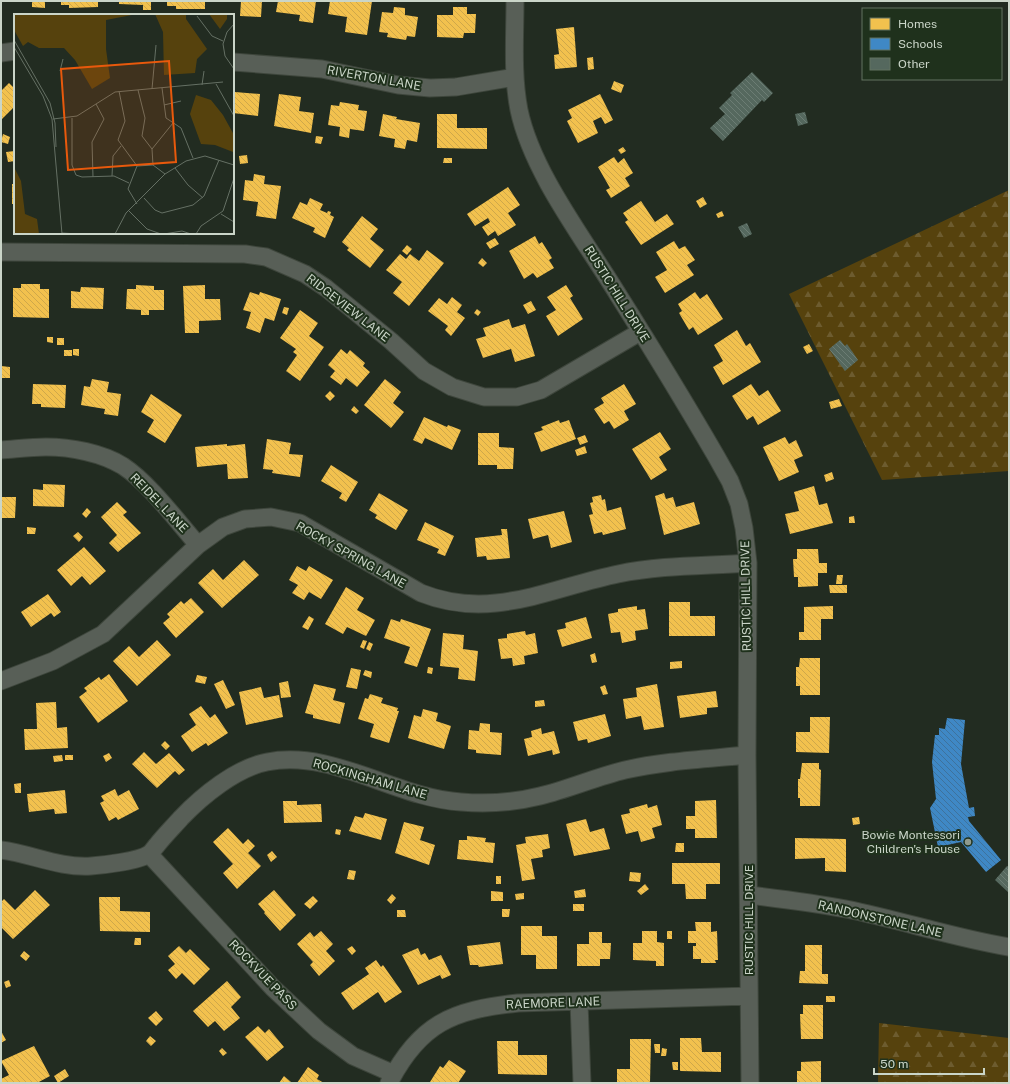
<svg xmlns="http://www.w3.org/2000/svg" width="1010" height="1084" font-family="'Public Sans',sans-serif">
<defs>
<pattern id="forest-firs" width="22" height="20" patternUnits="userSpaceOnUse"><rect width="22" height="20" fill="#56420d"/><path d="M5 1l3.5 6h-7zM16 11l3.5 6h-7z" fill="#6d5c2f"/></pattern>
<pattern id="homes-back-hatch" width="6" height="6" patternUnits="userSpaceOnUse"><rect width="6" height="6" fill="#f2c14e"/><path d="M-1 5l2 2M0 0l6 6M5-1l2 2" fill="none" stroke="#cea74a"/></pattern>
<pattern id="schools-back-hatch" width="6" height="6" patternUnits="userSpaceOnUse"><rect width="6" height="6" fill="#3f88c5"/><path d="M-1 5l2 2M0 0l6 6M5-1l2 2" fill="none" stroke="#3e729c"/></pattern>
<pattern id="building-back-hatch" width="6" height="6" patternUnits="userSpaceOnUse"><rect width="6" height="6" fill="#55685e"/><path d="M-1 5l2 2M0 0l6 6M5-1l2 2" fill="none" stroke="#6c7d74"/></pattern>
</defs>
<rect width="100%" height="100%" fill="#222c21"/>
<path fill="url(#forest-firs)" d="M 1009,190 L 1009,471 L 882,480 L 789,294 Z
M 879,1023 L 1009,1038 L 1009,1083 L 878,1083 Z"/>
<path fill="url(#homes-back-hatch)" d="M 32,1 L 45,1 L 45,8 L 32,7 Z
M 61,1 L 98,1 L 98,7 L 69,8 L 69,5 L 61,5 Z
M 119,1 L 151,1 L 151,10 L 143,10 L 143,5 L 119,4 Z
M 167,1 L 205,1 L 205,9 L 176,9 L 176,6 L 167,6 Z
M 241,1 L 262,1 L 261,17 L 240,16 Z
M 278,1 L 316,1 L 313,23 L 299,21 L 300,15 L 276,12 Z
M 330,1 L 372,1 L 367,35 L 345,32 L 347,17 L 328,14 Z
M 394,7 L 405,8 L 405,15 L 418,17 L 415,37 L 407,36 L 406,40 L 387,37 L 388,33 L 379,32 L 382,12 L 393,13 Z
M 453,7 L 467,7 L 467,14 L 476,14 L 475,33 L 464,33 L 463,38 L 437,37 L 437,15 L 453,15 Z
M 574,27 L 577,67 L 555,69 L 554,55 L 559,54 L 556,29 Z
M 593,57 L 594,69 L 588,70 L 587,58 Z
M 614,81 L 624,85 L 621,93 L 611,89 Z
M 9,83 L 15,89 L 15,106 L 1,120 L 1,91 Z
M 235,92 L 260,94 L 258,116 L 233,113 L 233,96 L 235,96 Z
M 279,94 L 301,97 L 299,111 L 314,113 L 311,133 L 274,126 Z
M 600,94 L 613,120 L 605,124 L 601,117 L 593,121 L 598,133 L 578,143 L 567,121 L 572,118 L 568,110 Z
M 340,102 L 359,105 L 358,110 L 367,111 L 364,131 L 350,129 L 349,138 L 339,136 L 340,127 L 328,125 L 331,105 L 339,106 Z
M 383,114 L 397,117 L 396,119 L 420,123 L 417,142 L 407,140 L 405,149 L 394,147 L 395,139 L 379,136 Z
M 437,114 L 457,114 L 457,128 L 487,128 L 487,149 L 437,148 Z
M 3,134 L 10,137 L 8,144 L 1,142 Z
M 316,136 L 323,137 L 321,144 L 315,143 Z
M 623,147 L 626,151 L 621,154 L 618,150 Z
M 15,151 L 15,161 L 8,162 L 6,152 Z
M 247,155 L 248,163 L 240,164 L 239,156 Z
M 614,157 L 618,163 L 624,158 L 633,173 L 625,178 L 630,186 L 611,198 L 606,190 L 610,188 L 598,167 Z
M 444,158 L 452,158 L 452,163 L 443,163 Z
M 254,174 L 265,176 L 264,184 L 281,186 L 276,219 L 256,216 L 258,202 L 243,200 L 245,180 L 253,181 Z
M 12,184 L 15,184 L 15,204 L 12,204 Z
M 508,187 L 520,205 L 508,213 L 516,225 L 498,236 L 495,231 L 488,236 L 482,227 L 490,222 L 488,218 L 475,226 L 467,214 Z
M 703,197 L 707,204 L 700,208 L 696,201 Z
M 310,198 L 323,204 L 320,210 L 327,213 L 328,211 L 331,212 L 330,215 L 334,217 L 325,238 L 313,232 L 315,228 L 292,218 L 300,202 L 307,205 Z
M 641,201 L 655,222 L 667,214 L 674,224 L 641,245 L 625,222 L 628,220 L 623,213 Z
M 722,211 L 724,216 L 718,218 L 716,214 Z
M 362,216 L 378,229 L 370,239 L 384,250 L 370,268 L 347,250 L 349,248 L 342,242 Z
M 535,236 L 539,244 L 542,242 L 552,258 L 549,260 L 554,268 L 537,278 L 533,273 L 524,279 L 509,251 Z
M 495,238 L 499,244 L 490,249 L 486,243 Z
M 674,241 L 679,249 L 685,246 L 695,260 L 687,265 L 694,275 L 665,293 L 655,277 L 667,270 L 656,252 Z
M 407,245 L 412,249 L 407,255 L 402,251 Z
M 427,250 L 444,263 L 409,306 L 393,293 L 402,282 L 386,270 L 400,254 L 406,259 L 410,254 L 419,261 Z
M 482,258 L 487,263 L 483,267 L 478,263 Z
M 21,284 L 40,284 L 40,289 L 49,289 L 49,318 L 13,317 L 13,288 L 21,288 Z
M 136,285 L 154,286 L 154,290 L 164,290 L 164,310 L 149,310 L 149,315 L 141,315 L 141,310 L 126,309 L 127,289 L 136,289 Z
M 205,285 L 205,299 L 220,299 L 221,320 L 199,321 L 199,333 L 185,333 L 183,286 Z
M 566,285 L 573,296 L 570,298 L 583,319 L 558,336 L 546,316 L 556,310 L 547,297 Z
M 81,287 L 104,288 L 103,309 L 71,308 L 71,291 L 80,292 Z
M 250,292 L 259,295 L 260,292 L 281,299 L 274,321 L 265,318 L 260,333 L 246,328 L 251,312 L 243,310 Z
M 695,292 L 700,299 L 707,294 L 723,319 L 698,335 L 693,327 L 689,330 L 679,313 L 682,311 L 678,304 Z
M 452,297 L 462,305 L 457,312 L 465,318 L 451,336 L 445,330 L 448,326 L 428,311 L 439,298 L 447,304 Z
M 531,301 L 536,310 L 528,314 L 523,305 Z
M 284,307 L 289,308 L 287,315 L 282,313 Z
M 477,309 L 481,312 L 478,316 L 474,313 Z
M 300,310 L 318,323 L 309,336 L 324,347 L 300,381 L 286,371 L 297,355 L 293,352 L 296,349 L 280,338 Z
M 509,319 L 512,328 L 525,324 L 535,356 L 515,362 L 511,349 L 483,358 L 476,339 L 486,336 L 483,328 Z
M 737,330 L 746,346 L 750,343 L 761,362 L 723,385 L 713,367 L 723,361 L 714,345 Z
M 47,337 L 53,337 L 53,343 L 47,342 Z
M 57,338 L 64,338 L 64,345 L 57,345 Z
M 809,344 L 813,351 L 807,354 L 803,347 Z
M 73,349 L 79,349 L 79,356 L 73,355 Z
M 341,349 L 347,354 L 350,350 L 365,363 L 363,366 L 370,372 L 357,387 L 346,378 L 341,385 L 330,377 L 335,371 L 328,365 Z
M 64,350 L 72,350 L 72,356 L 64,356 Z
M 1,366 L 10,367 L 10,378 L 1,378 Z
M 92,379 L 109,382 L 107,392 L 121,394 L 118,416 L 104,414 L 105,409 L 81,405 L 84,386 L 90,387 Z
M 385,379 L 401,392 L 393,403 L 404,412 L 391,428 L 364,405 Z
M 33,384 L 66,385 L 65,408 L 41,407 L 41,404 L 32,404 Z
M 624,384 L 636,404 L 624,411 L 629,420 L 614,429 L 609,421 L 604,424 L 594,409 L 604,403 L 601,398 Z
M 751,384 L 759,396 L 768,390 L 781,411 L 758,425 L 753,416 L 747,420 L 732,396 Z
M 330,391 L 335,396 L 330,401 L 325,396 Z
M 151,394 L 182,415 L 165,443 L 147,432 L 154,420 L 141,412 Z
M 839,399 L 842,406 L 831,409 L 829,402 Z
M 354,406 L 359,411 L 356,414 L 351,410 Z
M 424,417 L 447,427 L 448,425 L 461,430 L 452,450 L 425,438 L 422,444 L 413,440 Z
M 559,420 L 560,423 L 569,420 L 576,439 L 541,452 L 534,433 L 543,430 L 541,427 Z
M 660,432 L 671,449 L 659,457 L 667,470 L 651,480 L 632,449 Z
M 478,433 L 499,433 L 499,447 L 514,448 L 513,469 L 497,469 L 497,465 L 478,465 Z
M 585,435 L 588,442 L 580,445 L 577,438 Z
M 785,437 L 789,444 L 796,440 L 803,456 L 794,460 L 799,472 L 779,481 L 763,447 Z
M 267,439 L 291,443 L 289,454 L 303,455 L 300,477 L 272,473 L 273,470 L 263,469 Z
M 227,444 L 227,446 L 245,444 L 248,478 L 228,479 L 227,464 L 197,467 L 195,447 Z
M 585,446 L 587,453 L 577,456 L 575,450 Z
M 331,465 L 358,482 L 346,502 L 339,498 L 342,493 L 321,481 Z
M 832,472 L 834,479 L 826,482 L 824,475 Z
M 43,484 L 65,485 L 64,507 L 33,506 L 33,489 L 43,490 Z
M 814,486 L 819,505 L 827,503 L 833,523 L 790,534 L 785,514 L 799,511 L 794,492 Z
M 379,493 L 408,510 L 396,530 L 375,518 L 377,515 L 369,510 Z
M 664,493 L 666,499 L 673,497 L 676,507 L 694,502 L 700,524 L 664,535 L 655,496 Z
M 601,495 L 602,500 L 605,499 L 607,511 L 621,507 L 626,529 L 603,535 L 602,532 L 594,534 L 589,515 L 593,514 L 590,503 L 593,502 L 592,497 Z
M 1,497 L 16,497 L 15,518 L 1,518 Z
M 117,502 L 127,512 L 123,515 L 141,533 L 118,552 L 109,543 L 117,535 L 101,517 Z
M 87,508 L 91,512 L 86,518 L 82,514 Z
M 564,511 L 572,542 L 551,548 L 548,535 L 533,539 L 528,519 Z
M 854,516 L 855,523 L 849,523 L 849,517 Z
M 425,522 L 454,536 L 445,556 L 437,553 L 439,549 L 417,540 Z
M 27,527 L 36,528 L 35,534 L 27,534 Z
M 501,529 L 507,529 L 510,558 L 487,560 L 486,556 L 477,557 L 475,538 L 502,535 Z
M 78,532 L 83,537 L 79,542 L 73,536 Z
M 84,547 L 106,571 L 90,585 L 82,576 L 71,586 L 57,570 Z
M 797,549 L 818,549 L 819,563 L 827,563 L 827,573 L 818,573 L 818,586 L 798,587 L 798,577 L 794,577 L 793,559 L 797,559 Z
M 244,560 L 259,575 L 222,608 L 198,583 L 213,569 L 223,580 Z
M 297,566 L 306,571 L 309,566 L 333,580 L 321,599 L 309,592 L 304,600 L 292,593 L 298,585 L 289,580 Z
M 837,575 L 843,575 L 842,584 L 836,584 Z
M 829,585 L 847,585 L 847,593 L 830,593 Z
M 346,587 L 364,598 L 357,610 L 375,620 L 366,636 L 347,627 L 343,634 L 325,624 Z
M 48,594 L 61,612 L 54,617 L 51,613 L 31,627 L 21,612 Z
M 191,598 L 204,612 L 176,638 L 163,623 L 170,617 L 167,614 L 181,601 L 184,604 Z
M 669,602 L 690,602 L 690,616 L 715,616 L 715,636 L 669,636 Z
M 637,606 L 637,610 L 645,609 L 648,629 L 635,631 L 636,640 L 622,643 L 620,632 L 611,633 L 608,614 L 618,612 L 618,609 Z
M 833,606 L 833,619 L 821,619 L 821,640 L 799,640 L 799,632 L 804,632 L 804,607 Z
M 309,616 L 314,619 L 308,630 L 302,627 Z
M 586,617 L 592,638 L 562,647 L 557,630 L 566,628 L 565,623 Z
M 391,619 L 400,622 L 401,619 L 431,629 L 417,667 L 404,663 L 410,647 L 384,638 Z
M 525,631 L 526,635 L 535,633 L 538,653 L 524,656 L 525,664 L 513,666 L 512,658 L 501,659 L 498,639 L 507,638 L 507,634 Z
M 443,633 L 464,635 L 463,649 L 478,651 L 475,681 L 458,679 L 459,668 L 440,666 Z
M 157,640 L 171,655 L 137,686 L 113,661 L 129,646 L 139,657 Z
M 363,640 L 367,641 L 364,649 L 360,647 Z
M 369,642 L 373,644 L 370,651 L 366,649 Z
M 595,653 L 597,662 L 592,663 L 590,655 Z
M 800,658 L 820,658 L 820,695 L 800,695 L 800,686 L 796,686 L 796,667 L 799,667 Z
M 682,661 L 682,668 L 670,669 L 670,662 Z
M 428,667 L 433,668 L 432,674 L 427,673 Z
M 351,668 L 361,670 L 357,689 L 346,687 Z
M 365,670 L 372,672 L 371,678 L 363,675 Z
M 109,674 L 128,701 L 98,723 L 79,697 L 87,691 L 84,688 L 99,677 L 101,680 Z
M 197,675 L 207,677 L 205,684 L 195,682 Z
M 223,680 L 235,705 L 226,709 L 214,684 Z
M 288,681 L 291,697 L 281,698 L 279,683 Z
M 314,684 L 336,689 L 333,700 L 345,703 L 340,724 L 313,718 L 313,715 L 305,713 Z
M 657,684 L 664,727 L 644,730 L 641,716 L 626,719 L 623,699 L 637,697 L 636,688 Z
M 605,685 L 608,694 L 603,695 L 600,687 Z
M 261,687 L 264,698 L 279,695 L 283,717 L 246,725 L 239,692 Z
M 716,691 L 718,707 L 707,708 L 707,714 L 680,718 L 677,696 Z
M 370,694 L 383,698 L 381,703 L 398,708 L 397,711 L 399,711 L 389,743 L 370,737 L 374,724 L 358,719 L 365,698 L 368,699 Z
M 544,700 L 545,706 L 535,707 L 535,701 Z
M 56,702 L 57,728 L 67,727 L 68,748 L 25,750 L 24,729 L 37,729 L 36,703 Z
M 201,706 L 210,718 L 215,714 L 228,733 L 208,746 L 206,743 L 192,752 L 181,736 L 196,725 L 189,714 Z
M 423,709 L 438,713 L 436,721 L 451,726 L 444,749 L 408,738 L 414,715 L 421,717 Z
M 605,714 L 611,736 L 588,743 L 587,739 L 578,741 L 573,722 Z
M 810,717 L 830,717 L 829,753 L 796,752 L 796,732 L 810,732 Z
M 480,723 L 490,724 L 490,732 L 502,733 L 501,755 L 476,753 L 476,750 L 468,749 L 469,730 L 479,731 Z
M 541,728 L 542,734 L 554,731 L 560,753 L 553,755 L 552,750 L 528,756 L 524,739 L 532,737 L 531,731 Z
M 165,741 L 170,746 L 166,750 L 161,745 Z
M 144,752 L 156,764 L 169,753 L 185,770 L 179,775 L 175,771 L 157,788 L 132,764 Z
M 109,753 L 112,758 L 106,762 L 103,756 Z
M 62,755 L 63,761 L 54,762 L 53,756 Z
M 65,755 L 73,755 L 73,760 L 65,760 Z
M 802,763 L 819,763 L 819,769 L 821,770 L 820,806 L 800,806 L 800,798 L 798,798 L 798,779 L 800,779 Z
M 21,783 L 21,793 L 15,793 L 14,784 Z
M 115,789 L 118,796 L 129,790 L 139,809 L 118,820 L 116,817 L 109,821 L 100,803 L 104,801 L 101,796 Z
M 65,790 L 67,813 L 55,814 L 54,809 L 29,812 L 27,794 Z
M 716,800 L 717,838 L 695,838 L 695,829 L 686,829 L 686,816 L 695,816 L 695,801 Z
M 283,801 L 297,801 L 297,805 L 321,804 L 322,822 L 284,823 Z
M 647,804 L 648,808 L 657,805 L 662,825 L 652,828 L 655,838 L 641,842 L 638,831 L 626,834 L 621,815 L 630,813 L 629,809 Z
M 365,813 L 387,819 L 381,840 L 349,831 L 355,816 L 363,818 Z
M 859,817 L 860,824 L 853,825 L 852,818 Z
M 586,819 L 590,832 L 604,828 L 610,849 L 574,856 L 566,824 Z
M 404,822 L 424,827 L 420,840 L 435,845 L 429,865 L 395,853 Z
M 228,828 L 243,844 L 248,839 L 255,846 L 248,853 L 261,866 L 237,889 L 223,873 L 233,864 L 213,842 Z
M 336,829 L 341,830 L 340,835 L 335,834 Z
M 548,834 L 550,848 L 542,850 L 543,857 L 531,859 L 535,879 L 522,881 L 516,845 L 526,843 L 525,837 Z
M 467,836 L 486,838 L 485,842 L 495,843 L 493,863 L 457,859 L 459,840 L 467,840 Z
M 795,838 L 846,839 L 846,872 L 825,871 L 825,858 L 795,859 Z
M 676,843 L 684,843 L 684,852 L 675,852 Z
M 272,851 L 277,857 L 271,862 L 267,855 Z
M 672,863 L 720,863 L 720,884 L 706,884 L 706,899 L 686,899 L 685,884 L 672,884 Z
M 349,870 L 356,871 L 354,880 L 347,879 Z
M 630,872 L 641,873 L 640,882 L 629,881 Z
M 496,876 L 501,876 L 501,884 L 496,884 Z
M 645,884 L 649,889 L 641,895 L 637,891 Z
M 585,889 L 586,897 L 575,898 L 574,891 Z
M 35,890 L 50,905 L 13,939 L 1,927 L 1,902 L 4,899 L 15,910 Z
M 274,890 L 296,915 L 280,931 L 264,913 L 265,912 L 258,904 Z
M 491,891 L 503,892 L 503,901 L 491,901 Z
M 524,893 L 524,899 L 516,900 L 515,894 Z
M 392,894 L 396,898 L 391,904 L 387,900 Z
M 313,896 L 318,901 L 310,909 L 304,904 Z
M 99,897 L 120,897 L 120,911 L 150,912 L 150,932 L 100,931 Z
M 573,904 L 584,904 L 584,911 L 573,911 Z
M 502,909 L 510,909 L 509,917 L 502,917 Z
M 397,910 L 405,910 L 406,917 L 397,917 Z
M 695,922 L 711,922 L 711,932 L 717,931 L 718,960 L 715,960 L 716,963 L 701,963 L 701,959 L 693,959 L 693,946 L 696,946 L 696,943 L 688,943 L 688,931 L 696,931 Z
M 521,926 L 542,926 L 542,936 L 557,936 L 557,969 L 536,969 L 536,955 L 521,955 Z
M 321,931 L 333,944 L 326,951 L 335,961 L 319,976 L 310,965 L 313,962 L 297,944 L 310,932 L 314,937 Z
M 642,931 L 657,931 L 657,942 L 664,943 L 664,966 L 656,966 L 656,961 L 633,960 L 633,943 L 642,943 Z
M 667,931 L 672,931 L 672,939 L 667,939 Z
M 589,932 L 602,932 L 602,943 L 611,943 L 610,959 L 600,959 L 600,966 L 577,966 L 577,944 L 589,944 Z
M 135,938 L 141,938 L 141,945 L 134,945 Z
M 500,942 L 503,964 L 479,967 L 478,965 L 470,965 L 467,946 Z
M 805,945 L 822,945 L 822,974 L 828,974 L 828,984 L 799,983 L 800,971 L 805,971 Z
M 179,946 L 186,953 L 190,949 L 210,969 L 194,985 L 182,973 L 176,979 L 168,970 L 175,964 L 168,956 Z
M 352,946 L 356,951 L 352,955 L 347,949 Z
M 418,948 L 421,955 L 425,953 L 429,960 L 441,955 L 451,975 L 442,979 L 440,975 L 418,985 L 402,955 Z
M 24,951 L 30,956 L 26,961 L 20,956 Z
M 376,960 L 381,967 L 383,965 L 402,992 L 385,1003 L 378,992 L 353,1010 L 341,993 L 369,974 L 365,968 Z
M 9,980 L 11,986 L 6,988 L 4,982 Z
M 227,981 L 241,997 L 231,1007 L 240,1018 L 224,1031 L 215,1021 L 208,1027 L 193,1011 Z
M 826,996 L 835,996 L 835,1002 L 826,1002 Z
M 803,1005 L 823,1005 L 823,1039 L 801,1039 L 800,1014 L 803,1014 Z
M 156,1011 L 163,1019 L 156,1026 L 148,1018 Z
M 258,1026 L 265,1033 L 269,1029 L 284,1047 L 267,1061 L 245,1037 Z
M 1,1031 L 6,1040 L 1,1043 Z
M 150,1036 L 156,1041 L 151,1046 L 146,1041 Z
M 680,1038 L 701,1038 L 702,1052 L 721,1052 L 721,1072 L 680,1071 Z
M 630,1039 L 651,1039 L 650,1083 L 617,1083 L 617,1069 L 630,1069 Z
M 497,1041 L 518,1041 L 518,1055 L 547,1055 L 547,1075 L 498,1074 Z
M 654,1044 L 660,1044 L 660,1053 L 655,1053 Z
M 34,1046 L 50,1076 L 37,1083 L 1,1083 L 1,1079 L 9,1075 L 1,1061 Z
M 222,1048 L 227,1053 L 223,1056 L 219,1051 Z
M 662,1048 L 667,1049 L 666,1056 L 661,1056 Z
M 449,1060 L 466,1071 L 458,1083 L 430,1082 L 440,1066 L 443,1068 Z
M 821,1061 L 821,1083 L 797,1083 L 797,1071 L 801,1071 L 801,1062 Z
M 672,1062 L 678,1062 L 678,1070 L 673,1070 Z
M 308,1067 L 319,1075 L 317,1079 L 324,1083 L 297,1083 Z
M 65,1069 L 69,1076 L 58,1083 L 54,1076 Z
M 284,1076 L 291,1082 L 290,1083 L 279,1083 Z"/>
<path fill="url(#schools-back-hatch)" d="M 947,718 L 965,720 L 961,764 L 969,808 L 974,807 L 975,816 L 968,817 L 969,821 L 1001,860 L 986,872 L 961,842 L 938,847 L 930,808 L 936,799 L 932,762 L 935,735 L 939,735 L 939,728 L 945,729 Z"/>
<path fill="url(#building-back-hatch)" d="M 752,72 L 773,93 L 764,102 L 762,100 L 723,141 L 710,128 L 725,114 L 719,108 L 732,95 L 730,93 Z
M 805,112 L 808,123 L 798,126 L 795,114 Z
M 747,223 L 752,234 L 744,238 L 738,227 Z
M 840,340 L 845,346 L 847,344 L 858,360 L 845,371 L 829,349 Z
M 1007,866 L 1009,867 L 1009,893 L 995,880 Z"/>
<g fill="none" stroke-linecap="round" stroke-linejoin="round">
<defs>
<path id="street" d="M 515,1 C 515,37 512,74 519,110 C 532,172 584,239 617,293 C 651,347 684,401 716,456 L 730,481 L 739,504 L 744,528 L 748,563 L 747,755 L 750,1083
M 1,53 L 15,51
M 233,62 L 322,69 L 398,85 L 430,88 L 456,87 L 515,77
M 1,252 L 245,254 L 266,257 L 305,274 L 326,288 L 391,341 L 424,371 L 452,387 L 484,397 L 517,397 L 541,390 L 640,332
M 1,450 C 16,449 31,447 46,447 C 71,447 102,453 123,466 C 149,483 177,521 198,545
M 1,681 L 53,661 L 103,634 L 198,545 L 223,527 L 245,519 L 271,517 L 300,523 L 421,593 C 491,621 550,588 618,574 C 661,565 705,566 748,563
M 1,850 C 32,854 59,868 91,866 C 104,865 139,861 149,854 C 152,852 155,847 157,845 C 164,836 173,827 181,818 C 202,796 236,768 267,762 C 334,749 395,798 461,802 C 486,804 516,802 540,796 C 569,789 596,777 625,770 C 664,761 707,759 747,755
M 149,854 L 273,988 L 319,1031 L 353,1056 L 394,1074
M 749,895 C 782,899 814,903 846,909 C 901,920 954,938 1009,947
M 579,1002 L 582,1083
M 389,1083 C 420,1023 453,1010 518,1003 L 749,996"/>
</defs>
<use href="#street" stroke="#3e463c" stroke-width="19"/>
<use href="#street" stroke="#585f57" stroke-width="17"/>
</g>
<circle fill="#8f9a8e" stroke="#1f311c" stroke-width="1.5" cx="968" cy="842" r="4"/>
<g text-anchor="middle" stroke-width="4" stroke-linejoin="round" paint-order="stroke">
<g font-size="12" fill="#cad5c8" stroke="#1f311c">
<text transform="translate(374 78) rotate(10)" y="4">RIVERTON LANE</text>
<text transform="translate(617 294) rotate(58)" y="4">RUSTIC HILL DRIVE</text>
<text transform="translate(348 308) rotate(38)" y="4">RIDGEVIEW LANE</text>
<text transform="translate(159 503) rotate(46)" y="4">REIDEL LANE</text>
<text transform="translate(351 555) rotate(29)" y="4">ROCKY SPRING LANE</text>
<text transform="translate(746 596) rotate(-91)" y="4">RUSTIC HILL DRIVE</text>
<text transform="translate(370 779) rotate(16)" y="4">ROCKINGHAM LANE</text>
<text transform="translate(880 919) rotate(13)" y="4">RANDONSTONE LANE</text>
<text transform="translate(749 920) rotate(-90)" y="4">RUSTIC HILL DRIVE</text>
<text transform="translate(263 975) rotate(46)" y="4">ROCKVUE PASS</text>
<text transform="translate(553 1003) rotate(-2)" y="4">RAEMORE LANE</text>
</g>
<g font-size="12" fill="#cad5c8" stroke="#1f311c" text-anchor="end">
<text x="960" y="839">Bowie Montessori<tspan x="960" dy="14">Children's House</tspan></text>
</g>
</g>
<g transform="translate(14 14)">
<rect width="220" height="220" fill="#222c21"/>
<path d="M 0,153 L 7,167 L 11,200 L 23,205 L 25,220 L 0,220 Z" fill="#56420d"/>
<path d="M 0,0 L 123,0 L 92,6 L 92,35 L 96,64 L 78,75 L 61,46 L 50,34 L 25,34 L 14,28 L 9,32 L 0,16 ZM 141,0 L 172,0 L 172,5 L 193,35 L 183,45 L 181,59 L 150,61 L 149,18 ZM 195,0 L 213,0 L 213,5 L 206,15 Z" fill="#56420d"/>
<path d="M 182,81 L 197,86 L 209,101 L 220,121 L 219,138 L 201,131 L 187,130 L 176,100 Z" fill="#56420d"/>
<path fill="none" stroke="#657064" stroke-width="1" d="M 183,2 L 198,22 L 209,27M 220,10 L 213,18 L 209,30 L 211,42 L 220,55M 0,26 L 36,89 L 41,109 L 42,133M 0,33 L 29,82 L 38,105 L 48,220M 46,57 L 49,45M 202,70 L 220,102M 188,71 L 190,57M 148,74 L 152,104 L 167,114 L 179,144M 138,75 L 142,31M 124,76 L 131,104 L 128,122 L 138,135 L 139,151M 105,77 L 111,107 L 104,126 L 123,152 L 114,175 L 123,190M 150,91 L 167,87M 58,104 L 58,151 L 62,161 L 68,163 L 100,162 L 115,169M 39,105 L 63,102 L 101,78 L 209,68M 138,135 L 159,109M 123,152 L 139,151 L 151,160M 161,154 L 174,171 L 189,184M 98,162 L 99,142 L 107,132M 79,163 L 78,128 L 90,105 L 82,90M 130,184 L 141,196 L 148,199 L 179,191 L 190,182 L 205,146M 115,197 L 133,215 L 147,220M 207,200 L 220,208M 48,219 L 65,220M 101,220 L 112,199 L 151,160 L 172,147 L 191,142 L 220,151M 150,220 L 168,217 L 177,220M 182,220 L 187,212 L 209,197 L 220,164"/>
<path fill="#e8590c" fill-opacity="0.15" stroke="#e8590c" stroke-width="2" d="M 155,47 L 162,148 L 54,156 L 47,55 Z"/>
<rect width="220" height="220" fill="none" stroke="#cad5c8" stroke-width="2"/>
</g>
<rect width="1010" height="1084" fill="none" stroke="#cad5c8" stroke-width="4"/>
<rect x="862" y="8" width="140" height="72" fill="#1f311c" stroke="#637361"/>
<rect x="870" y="18" width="20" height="12" fill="#f2c14e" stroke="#637361"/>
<text x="898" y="28" font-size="12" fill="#cad5c8">Homes</text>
<rect x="870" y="38" width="20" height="12" fill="#3f88c5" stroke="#637361"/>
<text x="898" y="48" font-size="12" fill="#cad5c8">Schools</text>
<rect x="870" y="58" width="20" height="12" fill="#55685e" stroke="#637361"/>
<text x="898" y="68" font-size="12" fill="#cad5c8">Other</text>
<path d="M874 1068v6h110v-6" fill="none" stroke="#cad5c8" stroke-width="2"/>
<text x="880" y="1068" font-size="12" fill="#cad5c8" stroke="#1f311c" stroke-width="3" paint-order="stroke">50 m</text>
</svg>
